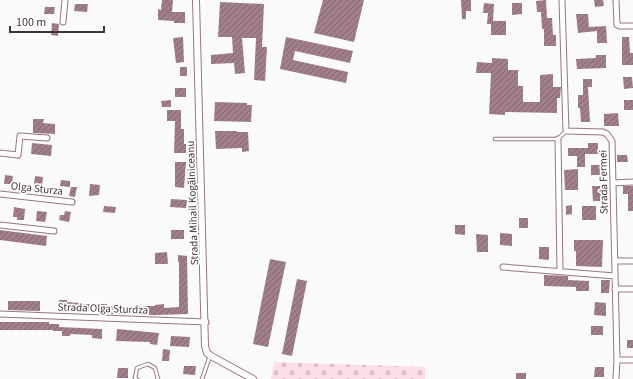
<svg xmlns="http://www.w3.org/2000/svg" width="633" height="379" font-family="'Source Sans 3',sans-serif">
<defs>
<pattern id="cemetery-stones" width="16" height="16" patternUnits="userSpaceOnUse"><rect width="16" height="16" fill="#fddee6"/><path d="M2 7V4a2 2 0 0 1 4 0v3zM10 15v-3a2 2 0 0 1 4 0v3z" fill="#dabfc6"/></pattern>
<pattern id="building-hatch" width="6" height="6" patternUnits="userSpaceOnUse"><rect width="6" height="6" fill="#a17f89"/><path d="M-1 1l2-2M0 6l6-6M5 7l2-2" fill="none" stroke="#856971"/></pattern>
</defs>
<rect width="100%" height="100%" fill="#fafafa"/>
<path fill="url(#cemetery-stones)" d="M 274,362 L 425,367 L 425,379 L 271,379 Z"/>
<path fill="url(#building-hatch)" d="M 162,0 L 173,0 L 172,12 L 185,12 L 185,23 L 174,23 L 174,21 L 158,20 L 158,9 L 161,10 Z
M 323,0 L 364,0 L 354,42 L 314,33 Z
M 461,0 L 471,0 L 471,11 L 466,11 L 466,19 L 462,19 Z
M 546,0 L 547,18 L 552,18 L 553,35 L 556,35 L 556,46 L 544,46 L 544,29 L 542,29 L 541,12 L 537,12 L 536,1 Z
M 594,0 L 603,0 L 604,6 L 595,7 Z
M 220,2 L 264,4 L 262,47 L 267,47 L 265,81 L 254,80 L 256,38 L 242,38 L 245,73 L 235,74 L 234,63 L 211,64 L 211,55 L 233,53 L 232,37 L 218,37 Z
M 484,3 L 494,4 L 493,21 L 506,21 L 506,35 L 491,35 L 491,24 L 487,24 L 488,13 L 483,13 Z
M 512,3 L 522,3 L 522,14 L 512,15 Z
M 75,4 L 88,4 L 87,12 L 74,11 Z
M 45,7 L 55,7 L 54,14 L 44,14 Z
M 576,14 L 588,14 L 589,27 L 606,26 L 607,43 L 597,43 L 597,31 L 578,33 Z
M 52,23 L 59,24 L 58,36 L 51,35 Z
M 183,37 L 184,62 L 176,63 L 173,38 Z
M 286,37 L 353,51 L 350,63 L 295,51 L 293,60 L 348,72 L 346,83 L 280,69 Z
M 622,37 L 629,37 L 630,53 L 633,53 L 633,65 L 622,65 Z
M 596,55 L 606,55 L 606,68 L 577,69 L 576,59 L 596,58 Z
M 492,58 L 508,59 L 508,70 L 518,70 L 518,86 L 523,86 L 523,102 L 540,102 L 540,75 L 553,74 L 553,87 L 561,87 L 560,98 L 557,98 L 557,113 L 505,112 L 505,115 L 489,114 L 491,73 L 476,73 L 477,62 L 492,63 Z
M 180,67 L 187,67 L 187,76 L 180,76 Z
M 623,77 L 632,77 L 633,88 L 624,89 Z
M 583,79 L 592,79 L 592,87 L 588,87 L 590,122 L 581,122 L 580,108 L 578,108 L 578,95 L 583,95 Z
M 175,88 L 186,88 L 186,97 L 175,97 Z
M 171,100 L 171,107 L 162,107 L 161,101 Z
M 624,100 L 633,100 L 633,110 L 624,110 Z
M 215,102 L 247,103 L 247,105 L 252,105 L 251,122 L 214,121 Z
M 167,110 L 181,110 L 181,129 L 184,129 L 184,144 L 186,144 L 186,153 L 174,153 L 175,121 L 167,121 Z
M 618,113 L 619,126 L 604,126 L 604,114 Z
M 33,119 L 44,119 L 43,123 L 55,124 L 55,134 L 33,133 Z
M 215,131 L 237,131 L 237,132 L 248,132 L 249,151 L 242,152 L 242,148 L 216,149 Z
M 32,143 L 52,145 L 51,156 L 31,154 Z
M 588,143 L 598,143 L 598,154 L 585,154 L 585,167 L 577,167 L 577,156 L 568,156 L 568,148 L 588,148 Z
M 617,155 L 627,155 L 628,162 L 617,162 Z
M 175,162 L 186,162 L 184,188 L 175,187 Z
M 591,165 L 603,165 L 603,175 L 591,175 Z
M 578,169 L 578,190 L 565,190 L 564,170 Z
M 5,175 L 13,176 L 12,184 L 4,184 Z
M 35,176 L 43,177 L 42,186 L 34,185 Z
M 61,180 L 70,181 L 70,187 L 60,186 Z
M 90,184 L 100,185 L 99,195 L 89,196 Z
M 592,186 L 604,186 L 605,201 L 593,201 Z
M 623,186 L 633,186 L 633,211 L 628,211 L 628,194 L 623,194 Z
M 71,187 L 77,187 L 75,197 L 69,196 Z
M 171,199 L 187,200 L 186,208 L 170,207 Z
M 572,205 L 572,214 L 566,215 L 566,206 Z
M 104,206 L 116,207 L 115,213 L 103,212 Z
M 582,206 L 596,206 L 596,220 L 582,220 Z
M 14,207 L 25,209 L 24,220 L 17,220 L 17,217 L 13,217 Z
M 37,211 L 47,212 L 45,222 L 36,221 Z
M 65,211 L 71,212 L 69,222 L 59,220 L 60,215 L 64,215 Z
M 519,218 L 528,218 L 528,228 L 519,228 Z
M 455,225 L 465,225 L 465,235 L 455,234 Z
M 0,230 L 47,236 L 46,246 L 0,240 Z
M 171,230 L 184,230 L 184,239 L 171,239 Z
M 500,233 L 512,234 L 512,246 L 500,245 Z
M 476,234 L 488,235 L 488,252 L 477,252 Z
M 574,240 L 603,240 L 602,267 L 576,266 L 576,251 L 574,251 Z
M 539,247 L 549,247 L 549,260 L 539,259 Z
M 167,252 L 168,264 L 155,264 L 155,253 Z
M 178,255 L 187,256 L 188,314 L 155,315 L 137,315 L 137,314 L 100,314 L 100,304 L 107,304 L 107,306 L 155,306 L 155,305 L 164,304 L 164,308 L 179,307 L 179,262 L 178,262 Z
M 270,259 L 286,262 L 268,347 L 253,344 Z
M 544,275 L 568,276 L 568,280 L 589,281 L 589,291 L 576,291 L 576,287 L 544,286 Z
M 297,279 L 307,281 L 292,356 L 282,354 Z
M 601,280 L 610,280 L 609,293 L 601,293 Z
M 59,300 L 67,300 L 67,302 L 79,303 L 79,304 L 90,304 L 90,311 L 59,311 Z
M 8,301 L 40,301 L 40,311 L 8,310 Z
M 595,302 L 606,303 L 606,316 L 594,315 Z
M 0,322 L 49,322 L 49,324 L 59,324 L 59,327 L 102,329 L 102,339 L 92,338 L 92,335 L 70,334 L 70,336 L 62,336 L 62,331 L 53,331 L 53,330 L 0,330 Z
M 591,326 L 603,326 L 603,335 L 591,335 Z
M 117,329 L 159,333 L 157,345 L 150,344 L 150,342 L 116,341 Z
M 171,336 L 190,337 L 189,347 L 170,346 Z
M 627,340 L 633,340 L 633,348 L 627,348 Z
M 163,349 L 170,350 L 169,361 L 162,361 Z
M 184,366 L 196,366 L 195,375 L 183,374 Z
M 595,367 L 604,367 L 604,377 L 594,377 Z
M 118,368 L 128,368 L 128,378 L 117,378 Z
M 516,373 L 526,373 L 526,379 L 516,379 Z"/>
<g fill="none" stroke-linecap="round" stroke-linejoin="round">
<defs>
<path id="service" d="M 495,139 L 558,139 L 566,131
M 137,379 L 135,378 L 137,368 L 148,364 L 155,368 L 158,379
M 202,379 L 210,356"/>
<path id="minor" d="M 562,0 L 566,131 L 603,132 L 607,134 L 612,141 L 617,360 L 616,379
M 616,0 L 617,25 L 620,26 L 633,26
M 63,22 L 65,0
M 558,139 L 560,271
M 0,153 L 18,155 L 20,136 L 47,138
M 613,183 L 633,182
M 0,194 L 72,202
M 0,225 L 54,231
M 615,261 L 633,261
M 503,267 L 615,276
M 615,289 L 633,289
M 0,314 L 206,322
M 617,360 L 633,360"/>
<path id="tertiary" d="M 196,0 L 205,346 L 207,353 L 211,356 L 253,379"/>
</defs>
<use href="#service" stroke="#97767f" stroke-width="4.5"/>
<use href="#minor" stroke="#97767f" stroke-width="7"/>
<use href="#tertiary" stroke="#97767f" stroke-width="8"/>
<use href="#service" stroke="#fff" stroke-width="2.5"/>
<use href="#minor" stroke="#fff" stroke-width="5"/>
<use href="#tertiary" stroke="#fff" stroke-width="6"/>
</g>
<g text-anchor="middle" stroke-width="3.5" stroke-linejoin="round" paint-order="stroke">
<g font-size="11" fill="#423337" stroke="#fff">
<text transform="translate(603 182) rotate(-91)" y="4">Strada Fermei</text>
<text transform="translate(37 188) rotate(6)" y="4">Olga Sturza</text>
<text transform="translate(192 203) rotate(-92)" y="4">Strada Mihail Kogălniceanu</text>
<text transform="translate(103 308) rotate(2)" y="4">Strada Olga Sturdza</text>
</g>
</g>
<path d="M10 26v6h94v-6" fill="none" stroke="#423337" stroke-width="2"/>
<text x="16" y="26" font-size="12" fill="#423337" stroke="#ffffff" stroke-width="3" paint-order="stroke">100 m</text>
</svg>
